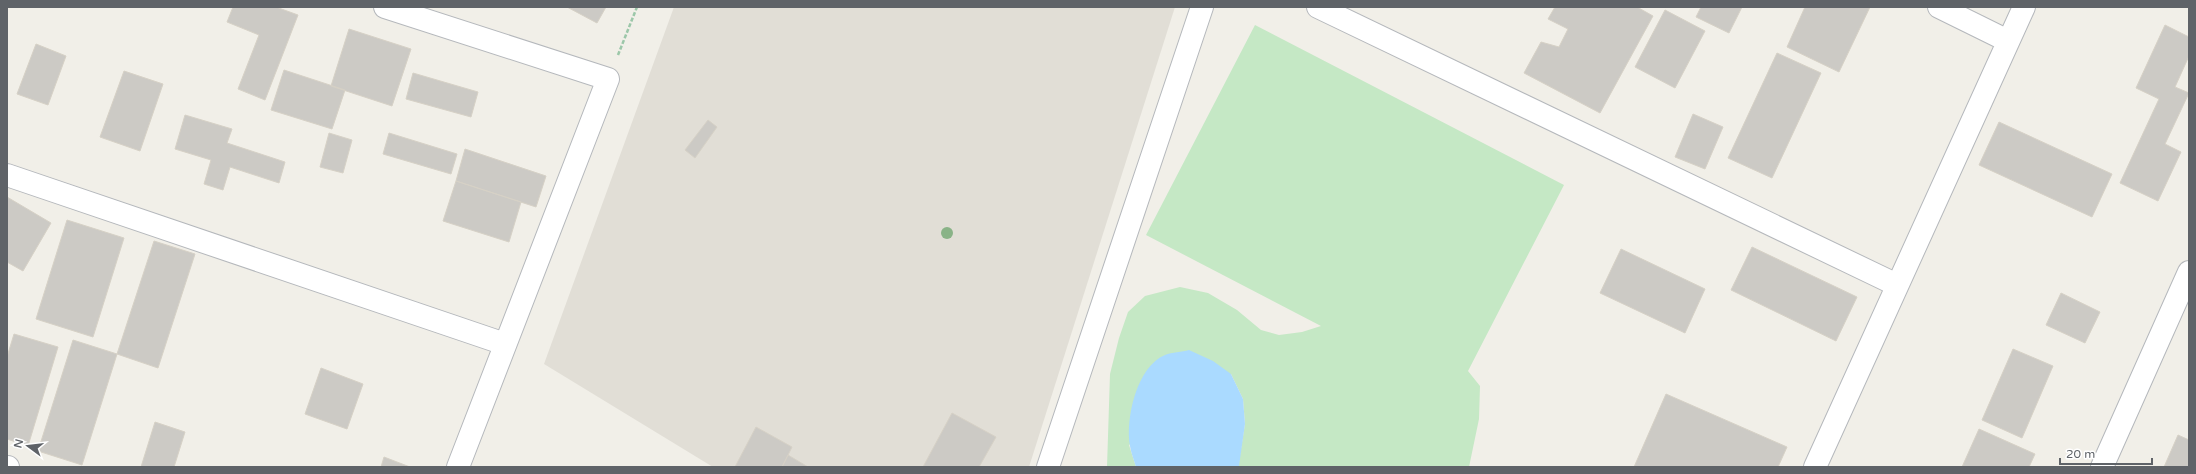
<svg xmlns="http://www.w3.org/2000/svg" width="2196" height="474" font-family="'Varela Round',sans-serif">
<rect width="100%" height="100%" fill="#f1efe8"/>
<path fill="#e1ded6" d="M 674,7 L 1175,7 L 1029,467 L 713,467 L 544,364 Z"/>
<path fill="#c5e8c5" d="M 1255,25 L 1564,185 L 1468,371 L 1480,386 L 1479,419 L 1469,467 L 1238,467 L 1245,424 L 1243,399 L 1231,374 L 1129,445 L 1136,467 L 1107,467 L 1110,374 L 1119,338 L 1128,312 L 1145,296 L 1180,287 L 1208,293 L 1237,310 L 1261,330 L 1279,335 L 1302,332 L 1321,326 L 1146,235 Z"/>
<path fill="#aadaff" d="M 1189,350 L 1213,361 L 1231,374 L 1243,399 L 1245,424 L 1239,466 L 1136,467 C 1134,460 1131,453 1130,446 C 1125,419 1137,366 1165,355 C 1172,352 1182,352 1189,350 Z"/>
<path fill="#cccac5" stroke="#d6d1c6" d="M 233,7 L 276,7 L 298,15 L 265,100 L 238,89 L 259,35 L 227,22 Z
M 567,7 L 606,7 L 597,23 Z
M 1555,7 L 1637,7 L 1653,16 L 1600,113 L 1524,73 L 1541,42 L 1559,47 L 1568,29 L 1548,19 Z
M 1701,7 L 1742,7 L 1729,33 L 1696,17 Z
M 1805,7 L 1870,7 L 1839,72 L 1787,47 Z
M 1665,10 L 1705,31 L 1675,88 L 1635,67 Z
M 2165,25 L 2189,37 L 2189,56 L 2175,87 L 2189,93 L 2165,144 L 2181,152 L 2158,201 L 2120,183 L 2159,99 L 2136,88 Z
M 349,29 L 411,49 L 392,106 L 331,86 Z
M 36,44 L 66,56 L 48,105 L 17,94 Z
M 1777,53 L 1821,73 L 1772,178 L 1728,158 Z
M 284,70 L 345,90 L 332,129 L 271,110 Z
M 124,71 L 163,84 L 140,151 L 100,137 Z
M 413,73 L 478,92 L 471,117 L 406,99 Z
M 1693,114 L 1723,127 L 1705,169 L 1675,157 Z
M 185,115 L 232,129 L 227,143 L 285,162 L 279,183 L 230,167 L 223,190 L 204,184 L 211,160 L 175,149 Z
M 708,120 L 717,127 L 695,158 L 685,150 Z
M 1999,122 L 2112,174 L 2092,217 L 1979,165 Z
M 329,133 L 352,140 L 343,173 L 320,167 Z
M 389,133 L 457,154 L 451,174 L 383,154 Z
M 465,149 L 546,176 L 536,207 L 456,181 Z
M 456,181 L 521,202 L 509,242 L 443,221 Z
M 7,197 L 51,223 L 23,271 L 7,262 Z
M 67,220 L 124,238 L 93,337 L 36,319 Z
M 154,241 L 195,254 L 158,368 L 117,354 Z
M 1752,247 L 1857,297 L 1836,341 L 1731,290 Z
M 1621,249 L 1705,289 L 1685,333 L 1600,293 Z
M 2061,293 L 2100,312 L 2085,343 L 2046,325 Z
M 14,334 L 58,347 L 28,446 L 7,439 L 7,357 Z
M 73,340 L 117,354 L 82,465 L 38,451 Z
M 2013,349 L 2053,366 L 2022,438 L 1982,420 Z
M 321,368 L 363,384 L 347,429 L 305,414 Z
M 1666,394 L 1787,447 L 1778,467 L 1634,467 Z
M 952,413 L 996,437 L 979,467 L 923,467 Z
M 155,422 L 185,432 L 174,467 L 141,467 Z
M 756,427 L 792,447 L 782,467 L 735,467 Z
M 1979,429 L 2035,454 L 2029,467 L 1962,467 Z
M 2178,435 L 2189,440 L 2189,467 L 2164,467 Z
M 788,455 L 808,467 L 782,467 Z
M 384,457 L 410,467 L 381,467 Z"/>
<g fill="none" stroke-linecap="round" stroke-linejoin="round">
<defs>
<path id="minor" d="M 385,7 L 608,79 L 458,467
M 1318,7 L 1897,285
M 1939,7 L 2008,41
M 7,175 L 505,344
M 7,467 L 8,467
M 1048,467 L 1202,7
M 1815,467 L 2024,7
M 2102,467 L 2189,272"/>
</defs>
<use href="#minor" stroke="#b5b8bc" stroke-width="24"/>
<path stroke="#9cc7a9" stroke-width="2.5" stroke-dasharray="4 2" stroke-linecap="butt" d="M 618,55 L 637,7"/>
<use href="#minor" stroke="#fff" stroke-width="22"/>
</g>
<circle fill="#89b387" cx="947" cy="233" r="6"/>
<rect width="2196" height="474" fill="none" stroke="#5f6368" stroke-width="16"/>
<g transform="translate(28 446) rotate(285)" stroke="#ffffff" stroke-width="3" paint-order="stroke">
<path d="M0-3L7 15L0 10L-7 15Z" fill="#5f6368"/>
<text y="-6" font-size="11" font-weight="bold" text-anchor="middle" fill="#5f6368">N</text>
</g>
<path d="M2060 458v6h92v-6" fill="none" stroke="#5f6368" stroke-width="2"/>
<text x="2066" y="458" font-size="12" fill="#5f6368" stroke="#ffffff" stroke-width="3" paint-order="stroke">20 m</text>
</svg>
